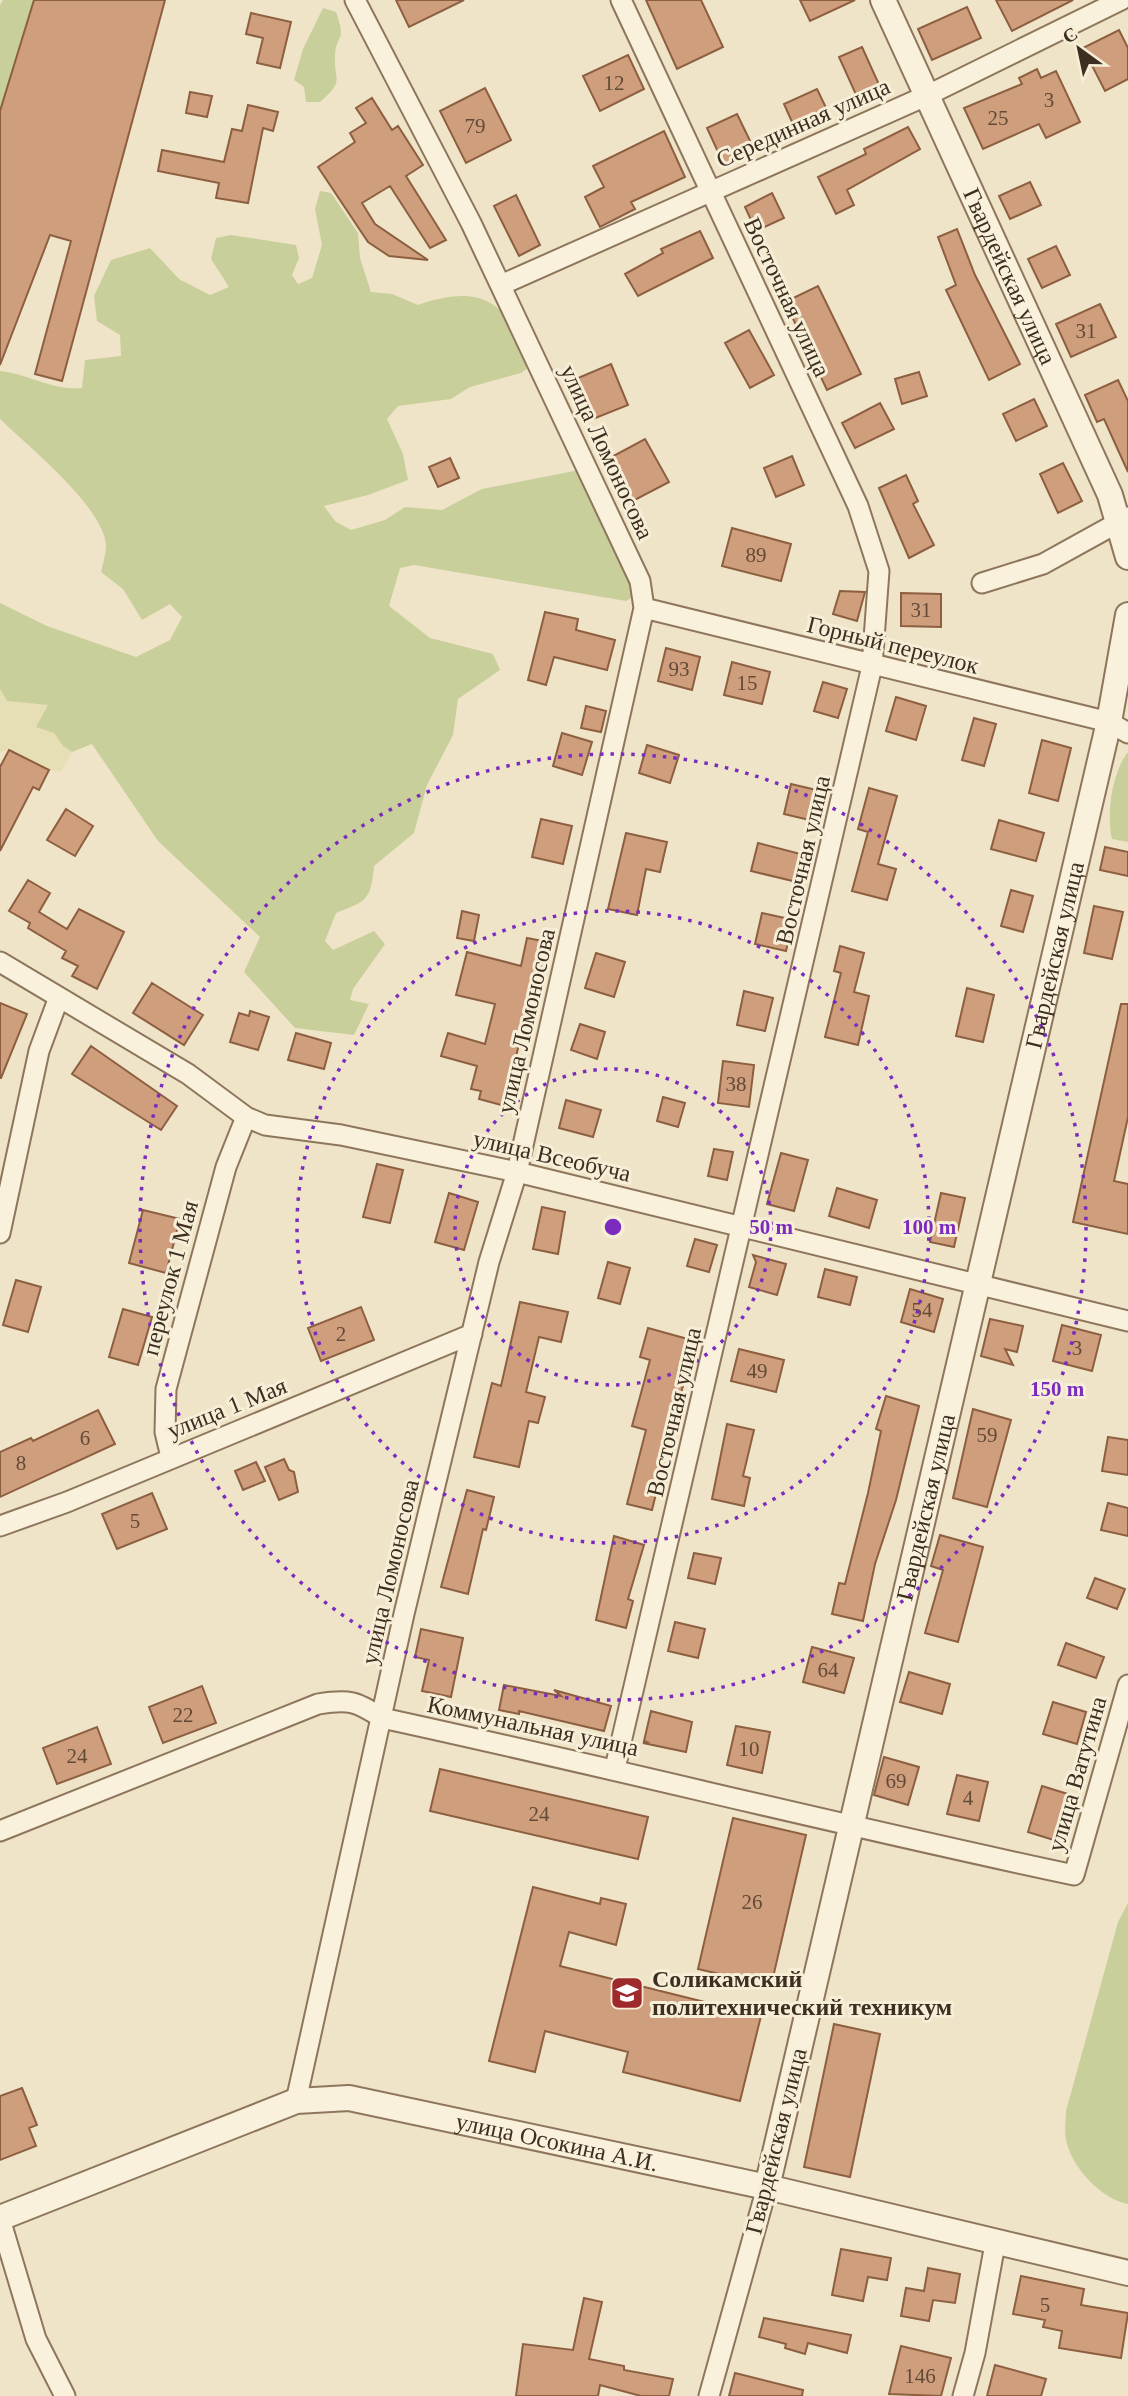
<svg xmlns="http://www.w3.org/2000/svg" width="1128" height="2396" font-family="Georgia,serif">
<rect width="100%" height="100%" fill="#f0e4c8"/>
<path fill="#e6deb5" d="M 0,689 L 7,701 L 49,705 L 54,733 L 63,746 L 72,752 L 61,772 L 49,770 L 9,750 L 0,752 Z"/>
<path fill="#c9cf9b" d="M 3,0 L 34,0 L 0,111 L 0,5 Z
M 323,8 L 336,12 C 347,43 336,33 335,56 C 334,82 345,80 320,102 L 306,102 L 304,87 L 294,80 L 303,49 Z
M 320,191 L 331,193 L 358,233 L 360,258 L 371,292 L 392,294 L 418,305 C 485,282 510,304 529,367 L 521,373 L 470,387 L 451,399 L 398,406 L 387,419 L 403,454 L 408,480 L 368,495 L 324,506 L 335,521 L 351,530 L 385,520 L 405,507 L 442,510 L 482,489 L 579,470 L 636,595 L 626,601 L 414,565 L 400,568 L 389,606 L 430,638 L 493,654 L 500,670 L 458,699 L 453,735 L 427,785 L 414,833 L 374,866 C 371,900 367,901 336,913 L 325,941 L 333,950 L 374,931 L 385,944 L 353,989 L 350,1000 L 369,1004 L 354,1035 L 295,1028 L 244,972 L 260,937 L 158,841 L 92,744 L 72,752 L 63,746 L 54,733 L 36,727 L 48,705 L 7,701 L 0,689 L 0,603 L 47,626 L 136,657 L 170,640 L 182,617 L 170,604 L 142,620 L 123,589 L 101,572 C 103,563 108,548 105,539 C 95,500 30,448 0,419 L 0,371 C 29,374 53,391 82,388 L 85,360 L 121,356 L 120,335 L 97,321 L 94,296 L 111,260 L 150,248 L 179,279 L 210,295 L 229,287 L 211,259 L 216,238 L 231,235 L 296,245 L 299,258 L 292,275 L 298,284 L 312,278 L 322,245 L 315,209 Z
M 1127,753 L 1128,753 L 1128,842 L 1112,839 C 1106,814 1112,774 1127,753 Z
M 1128,1903 L 1128,2204 C 1101,2199 1070,2166 1066,2139 C 1064,2130 1066,2119 1066,2111 L 1118,1922 Z"/>
<path fill="#cf9f7d" stroke="#8d5f41" stroke-width="2" d="M 34,0 L 165,0 L 62,381 L 35,374 L 71,241 L 50,235 L 0,365 L 0,111 Z
M 396,0 L 464,0 L 409,27 Z
M 646,0 L 701,0 L 723,47 L 677,69 Z
M 800,0 L 855,0 L 810,21 Z
M 996,0 L 1073,0 L 1012,31 Z
M 967,7 L 981,38 L 932,60 L 918,29 Z
M 251,13 L 291,22 L 280,68 L 257,63 L 263,38 L 246,34 Z
M 1119,30 L 1128,48 L 1128,79 L 1105,91 L 1083,48 Z
M 862,47 L 881,89 L 858,99 L 839,57 Z
M 628,55 L 644,89 L 600,111 L 583,76 Z
M 1037,69 L 1041,78 L 1056,71 L 1080,122 L 1046,138 L 1039,124 L 983,149 L 964,108 L 1022,84 L 1019,78 Z
M 485,88 L 511,140 L 466,163 L 440,111 Z
M 817,89 L 830,116 L 796,131 L 784,104 Z
M 190,92 L 212,96 L 207,117 L 186,113 Z
M 372,98 L 392,130 L 398,126 L 423,165 L 406,176 L 446,240 L 430,248 L 390,186 L 362,203 L 375,224 L 428,260 L 389,256 L 368,242 L 318,167 L 355,142 L 350,133 L 366,123 L 356,108 Z
M 248,105 L 278,112 L 273,131 L 263,128 L 248,203 L 216,198 L 219,183 L 158,171 L 162,150 L 224,162 L 232,129 L 242,131 Z
M 737,114 L 755,151 L 724,165 L 707,128 Z
M 908,127 L 920,149 L 847,190 L 854,205 L 836,214 L 818,177 L 866,154 L 864,149 Z
M 664,131 L 685,177 L 631,202 L 635,209 L 600,227 L 585,197 L 604,187 L 593,166 Z
M 1030,182 L 1041,205 L 1010,219 L 999,196 Z
M 772,193 L 784,218 L 756,231 L 745,207 Z
M 516,195 L 540,245 L 519,256 L 494,206 Z
M 957,229 L 975,275 L 1020,364 L 989,380 L 946,290 L 956,285 L 938,237 Z
M 700,231 L 713,258 L 638,296 L 625,274 L 663,253 L 661,249 Z
M 1056,246 L 1070,275 L 1042,288 L 1028,259 Z
M 818,286 L 861,374 L 827,390 L 785,302 Z
M 1100,304 L 1116,337 L 1071,357 L 1056,324 Z
M 749,330 L 774,375 L 750,388 L 725,343 Z
M 611,364 L 628,405 L 588,421 L 571,381 Z
M 919,372 L 927,396 L 902,404 L 895,379 Z
M 1118,380 L 1128,401 L 1128,472 L 1104,419 L 1097,422 L 1085,395 Z
M 1034,399 L 1047,426 L 1016,441 L 1003,414 Z
M 880,403 L 894,429 L 855,448 L 842,423 Z
M 645,439 L 669,482 L 629,503 L 606,460 Z
M 792,456 L 804,485 L 776,497 L 764,468 Z
M 450,458 L 459,478 L 438,487 L 429,467 Z
M 1063,463 L 1082,501 L 1058,513 L 1040,474 Z
M 906,475 L 918,501 L 913,504 L 934,545 L 909,558 L 879,488 Z
M 732,528 L 791,544 L 781,581 L 722,566 Z
M 840,591 L 865,592 L 857,621 L 833,614 Z
M 901,593 L 941,594 L 941,627 L 901,626 Z
M 545,612 L 578,619 L 576,630 L 615,640 L 607,670 L 554,657 L 546,685 L 528,680 Z
M 666,648 L 700,657 L 692,690 L 658,681 Z
M 732,662 L 770,672 L 762,704 L 724,695 Z
M 823,682 L 847,689 L 838,718 L 814,711 Z
M 896,697 L 926,706 L 916,740 L 886,731 Z
M 586,706 L 606,711 L 601,732 L 581,728 Z
M 974,718 L 996,724 L 984,766 L 962,760 Z
M 562,733 L 592,742 L 582,775 L 553,766 Z
M 1042,740 L 1071,748 L 1058,801 L 1029,793 Z
M 647,745 L 679,755 L 670,783 L 639,773 Z
M 9,750 L 49,770 L 39,790 L 33,787 L 0,851 L 0,767 Z
M 791,784 L 825,792 L 818,822 L 784,814 Z
M 869,788 L 897,796 L 878,864 L 896,869 L 887,900 L 852,891 L 868,832 L 858,829 Z
M 66,809 L 93,826 L 75,856 L 47,840 Z
M 541,819 L 572,826 L 563,864 L 532,857 Z
M 999,820 L 1044,833 L 1036,861 L 991,849 Z
M 626,833 L 667,842 L 660,872 L 646,869 L 637,915 L 608,909 Z
M 758,843 L 808,856 L 801,883 L 751,871 Z
M 1105,847 L 1128,852 L 1128,876 L 1100,870 Z
M 28,880 L 50,893 L 39,912 L 67,929 L 79,909 L 124,932 L 97,989 L 72,976 L 78,966 L 62,958 L 66,951 L 28,928 L 30,923 L 9,911 Z
M 1011,890 L 1033,896 L 1023,932 L 1001,926 Z
M 1094,906 L 1123,912 L 1112,959 L 1084,953 Z
M 462,911 L 479,915 L 474,941 L 457,938 Z
M 762,913 L 794,920 L 786,951 L 755,944 Z
M 527,938 L 548,942 L 523,1026 L 505,1106 L 479,1099 L 481,1091 L 471,1089 L 477,1066 L 441,1056 L 448,1033 L 485,1044 L 495,1004 L 456,995 L 467,952 L 521,966 Z
M 840,946 L 864,953 L 854,992 L 869,996 L 858,1045 L 825,1037 L 841,973 L 834,971 Z
M 596,953 L 625,962 L 614,997 L 585,988 Z
M 152,983 L 203,1015 L 184,1045 L 133,1013 Z
M 967,988 L 994,995 L 983,1042 L 956,1036 Z
M 744,991 L 773,998 L 765,1031 L 737,1025 Z
M 0,1003 L 27,1014 L 1,1078 L 0,1078 Z
M 1121,1004 L 1128,1004 L 1128,1117 L 1114,1181 L 1128,1184 L 1128,1234 L 1073,1222 Z
M 250,1011 L 269,1017 L 258,1050 L 230,1042 L 239,1013 L 249,1016 Z
M 580,1024 L 605,1032 L 597,1059 L 571,1050 Z
M 296,1033 L 331,1043 L 324,1069 L 288,1060 Z
M 91,1046 L 177,1106 L 161,1130 L 72,1074 Z
M 723,1061 L 754,1065 L 749,1107 L 718,1103 Z
M 663,1097 L 685,1103 L 678,1127 L 657,1121 Z
M 566,1100 L 601,1110 L 593,1137 L 559,1128 Z
M 714,1149 L 733,1152 L 727,1180 L 708,1176 Z
M 781,1153 L 808,1160 L 794,1211 L 767,1204 Z
M 377,1164 L 403,1170 L 390,1223 L 363,1217 Z
M 837,1188 L 877,1200 L 869,1228 L 829,1216 Z
M 449,1193 L 478,1202 L 464,1250 L 435,1242 Z
M 941,1193 L 965,1198 L 954,1247 L 930,1242 Z
M 542,1207 L 565,1212 L 558,1254 L 533,1249 Z
M 143,1210 L 180,1219 L 166,1273 L 129,1263 Z
M 695,1239 L 717,1245 L 709,1272 L 687,1266 Z
M 753,1255 L 786,1264 L 777,1295 L 749,1287 L 756,1262 Z
M 608,1262 L 630,1268 L 620,1304 L 598,1298 Z
M 825,1269 L 857,1277 L 850,1305 L 818,1297 Z
M 16,1280 L 41,1287 L 28,1332 L 3,1325 Z
M 910,1289 L 943,1299 L 934,1332 L 901,1322 Z
M 520,1302 L 568,1312 L 561,1342 L 539,1337 L 526,1392 L 545,1397 L 538,1423 L 529,1421 L 519,1467 L 474,1457 L 492,1383 L 501,1386 Z
M 361,1307 L 374,1340 L 321,1361 L 308,1328 Z
M 123,1309 L 152,1317 L 138,1365 L 109,1357 Z
M 990,1319 L 1023,1326 L 1017,1352 L 1005,1349 L 1013,1365 L 981,1356 Z
M 1062,1325 L 1101,1335 L 1092,1371 L 1053,1361 Z
M 648,1328 L 695,1341 L 680,1397 L 683,1398 L 672,1437 L 670,1436 L 652,1510 L 627,1504 L 646,1430 L 632,1426 L 650,1360 L 640,1357 Z
M 739,1349 L 784,1360 L 776,1392 L 731,1381 Z
M 886,1396 L 919,1406 L 896,1500 L 875,1564 L 863,1621 L 832,1614 L 839,1583 L 845,1584 L 868,1493 L 881,1431 L 876,1429 Z
M 973,1409 L 1011,1420 L 987,1507 L 953,1498 Z
M 98,1410 L 115,1444 L 0,1497 L 0,1452 L 31,1438 L 33,1441 Z
M 727,1424 L 754,1430 L 743,1476 L 750,1478 L 744,1506 L 712,1499 Z
M 1108,1437 L 1128,1440 L 1128,1475 L 1102,1471 Z
M 284,1459 L 289,1470 L 294,1472 L 298,1492 L 279,1500 L 265,1467 Z
M 256,1462 L 265,1481 L 243,1490 L 235,1471 Z
M 467,1490 L 494,1497 L 486,1530 L 483,1529 L 468,1594 L 441,1587 Z
M 152,1493 L 167,1529 L 117,1549 L 102,1514 Z
M 1108,1503 L 1128,1508 L 1128,1536 L 1101,1530 Z
M 940,1535 L 983,1547 L 958,1642 L 925,1633 L 943,1570 L 931,1566 Z
M 614,1536 L 644,1545 L 628,1599 L 633,1601 L 626,1628 L 596,1620 Z
M 694,1553 L 721,1558 L 715,1584 L 688,1578 Z
M 1095,1578 L 1125,1589 L 1117,1609 L 1087,1598 Z
M 675,1622 L 705,1629 L 698,1658 L 668,1651 Z
M 421,1629 L 463,1638 L 451,1697 L 422,1691 L 429,1660 L 415,1657 Z
M 1066,1643 L 1104,1657 L 1096,1678 L 1058,1665 Z
M 812,1647 L 854,1658 L 844,1693 L 803,1682 Z
M 909,1672 L 950,1684 L 942,1714 L 900,1702 Z
M 504,1685 L 561,1696 L 554,1690 L 611,1706 L 604,1731 L 519,1711 L 519,1714 L 499,1710 Z
M 202,1686 L 216,1723 L 163,1743 L 149,1707 Z
M 1053,1702 L 1086,1712 L 1077,1744 L 1043,1734 Z
M 651,1711 L 692,1722 L 686,1752 L 643,1743 L 647,1742 L 644,1741 Z
M 736,1726 L 770,1732 L 762,1773 L 727,1765 Z
M 97,1727 L 111,1764 L 57,1784 L 43,1748 Z
M 884,1757 L 919,1767 L 908,1805 L 874,1795 Z
M 440,1769 L 648,1817 L 638,1859 L 430,1811 Z
M 957,1775 L 988,1782 L 979,1821 L 947,1814 Z
M 1042,1786 L 1071,1795 L 1057,1841 L 1028,1832 Z
M 733,1818 L 806,1835 L 771,1986 L 698,1969 Z
M 533,1887 L 600,1904 L 601,1898 L 626,1904 L 616,1945 L 569,1932 L 560,1966 L 761,2016 L 740,2101 L 623,2072 L 628,2052 L 545,2031 L 535,2072 L 489,2061 Z
M 834,2024 L 880,2034 L 850,2177 L 804,2167 Z
M 22,2088 L 37,2125 L 29,2128 L 36,2146 L 0,2160 L 0,2096 Z
M 841,2249 L 891,2258 L 887,2280 L 868,2277 L 863,2301 L 832,2295 Z
M 928,2268 L 960,2274 L 955,2303 L 933,2300 L 929,2321 L 901,2316 L 906,2288 L 924,2291 Z
M 1021,2276 L 1084,2289 L 1081,2305 L 1128,2313 L 1121,2358 L 1059,2348 L 1062,2331 L 1043,2327 L 1045,2320 L 1013,2314 Z
M 584,2298 L 602,2302 L 589,2359 L 624,2366 L 624,2370 L 673,2379 L 669,2396 L 641,2396 L 600,2385 L 598,2396 L 516,2396 L 523,2344 L 573,2350 Z
M 764,2318 L 851,2335 L 847,2353 L 808,2343 L 805,2354 L 785,2348 L 786,2344 L 759,2337 Z
M 901,2346 L 951,2358 L 941,2396 L 889,2394 Z
M 995,2365 L 1046,2379 L 1041,2396 L 987,2396 Z
M 735,2373 L 803,2390 L 802,2396 L 729,2396 Z"/>
<g fill="none" stroke-linecap="round" stroke-linejoin="round">
<defs>
<path id="minor" d="M 501,285 L 928,95 L 1121,0
M 982,583 L 1043,564 L 1128,517
M 644,608 L 1109,722 L 1128,733
M 0,962 L 188,1074 L 246,1117 L 265,1125 L 341,1135 L 517,1172 L 1128,1321
M 0,1233 L 39,1051 L 59,997
M 171,1457 L 165,1432 L 166,1389 L 226,1167 L 246,1117
M 0,1526 L 67,1502 L 472,1334
M 615,1768 L 872,666 L 879,571 L 858,506 L 621,0
M 0,1831 L 318,1704 C 349,1699 356,1701 382,1718 C 613,1768 842,1826 1074,1875 L 1128,1685
M 296,2101 L 404,1614 L 489,1262 L 517,1172 L 644,608 L 640,581 L 471,223 L 355,0
M 0,2219 L 36,2339 L 65,2396
M 709,2396 L 767,2187
M 963,2396 L 975,2353 L 995,2244"/>
<g id="tertiary">
<path id="s1" d="M 883,0 L 1110,495 L 1128,557"/>
<path id="s2" d="M 767,2187 L 1109,722 L 1128,615"/>
<path id="s3" d="M 0,2218 L 296,2101 L 349,2098 L 767,2187 L 1128,2273"/>
</g>
</defs>
<use href="#minor" stroke="#8d765c" stroke-width="23"/>
<use href="#tertiary" stroke="#8d765c" stroke-width="28"/>
<use href="#minor" stroke="#faf1dc" stroke-width="19"/>
<use href="#tertiary" stroke="#faf1dc" stroke-width="24"/>
</g>
<g fill="none" stroke="#7b2cbf" stroke-width="3.5" stroke-dasharray="3.5 7">
<circle cx="613" cy="1227" r="158"/>
<circle cx="613" cy="1227" r="316"/>
<circle cx="613" cy="1227" r="473"/>
</g>
<defs>
<symbol id="university-square" viewBox="-11 -11 22 22"><rect x="-9" y="-9" width="18" height="18" rx="4" fill="#9e2a2b" stroke="#f7eed8"/><path d="M0-5L7-2L0 1L-7-2ZM-4 1L0 2.5L4 1V4Q0 6-4 4Z" fill="#fff"/></symbol>
</defs>
<g fill-rule="evenodd">
<use href="#university-square" x="608" y="1974" width="38" height="38"/>
</g>
<g text-anchor="middle" stroke-width="6" stroke-linejoin="round" paint-order="stroke">
<g font-size="21" fill="#624a37">
<text x="614" y="90">12</text>
<text x="1049" y="107">3</text>
<text x="998" y="125">25</text>
<text x="475" y="133">79</text>
<text x="1086" y="338">31</text>
<text x="756" y="562">89</text>
<text x="921" y="617">31</text>
<text x="679" y="676">93</text>
<text x="747" y="690">15</text>
<text x="736" y="1091">38</text>
<text x="922" y="1317">54</text>
<text x="341" y="1341">2</text>
<text x="1077" y="1355">3</text>
<text x="757" y="1378">49</text>
<text x="987" y="1442">59</text>
<text x="85" y="1445">6</text>
<text x="21" y="1470">8</text>
<text x="135" y="1528">5</text>
<text x="828" y="1677">64</text>
<text x="183" y="1722">22</text>
<text x="749" y="1756">10</text>
<text x="77" y="1763">24</text>
<text x="896" y="1788">69</text>
<text x="968" y="1805">4</text>
<text x="539" y="1821">24</text>
<text x="752" y="1909">26</text>
<text x="1045" y="2312">5</text>
<text x="920" y="2383">146</text>
</g>
<g font-size="24" fill="#3d2e20" stroke="#f7eed8">
<text transform="translate(803 123) rotate(-24)" y="8">Серединная улица</text>
<text dy="8" stroke="none"><textPath href="#s1" startOffset="304">Гвардейская улица</textPath></text>
<text transform="translate(787 297) rotate(65)" y="8">Восточная улица</text>
<text transform="translate(607 452) rotate(65)" y="8">улица Ломоносова</text>
<text transform="translate(893 645) rotate(14)" y="8">Горный переулок</text>
<text transform="translate(803 860) rotate(-77)" y="8">Восточная улица</text>
<text dy="8" stroke="none"><textPath href="#s2" startOffset="1265">Гвардейская улица</textPath></text>
<text transform="translate(526 1021) rotate(-77)" y="8">улица Ломоносова</text>
<text transform="translate(552 1156) rotate(13)" y="8">улица Всеобуча</text>
<text transform="translate(170 1278) rotate(-75)" y="8">переулок 1 Мая</text>
<text transform="translate(227 1408) rotate(-22)" y="8">улица 1 Мая</text>
<text transform="translate(674 1412) rotate(-77)" y="8">Восточная улица</text>
<text dy="8" stroke="none"><textPath href="#s2" startOffset="698">Гвардейская улица</textPath></text>
<text transform="translate(390 1572) rotate(-77)" y="8">улица Ломоносова</text>
<text transform="translate(533 1726) rotate(12)" y="8">Коммунальная улица</text>
<text transform="translate(1077 1774) rotate(-74)" y="8">улица Ватутина</text>
<text transform="translate(776 2141) rotate(-76)" y="8">Гвардейская улица</text>
<text dy="8" stroke="none"><textPath href="#s3" startOffset="584">улица Осокина А.И.</textPath></text>
</g>
<g font-size="24" font-weight="bold" fill="#3d2e20" stroke="#f7eed8" text-anchor="start">
<text x="652" y="1987">Соликамский<tspan x="652" dy="28">политехнический техникум</tspan></text>
</g>
</g>
<circle cx="613" cy="1227" r="10" fill="#7b2cbf" stroke="#f7eed8" stroke-width="3.5"/>
<g font-size="21" text-anchor="middle" font-weight="bold" fill="#7b2cbf" stroke="#f7eed8" stroke-width="6" stroke-linejoin="round" paint-order="stroke">
<text x="771" y="1234">50 m</text>
<text x="929" y="1234">100 m</text>
<text x="1057" y="1396">150 m</text>
</g>
<g transform="translate(1079 49) rotate(327)" stroke="#f7eed8" stroke-width="5" paint-order="stroke">
<path d="M0-5L12 26L0 18L-12 26Z" fill="#3d2e20"/>
<text y="-10" font-size="19" font-weight="bold" text-anchor="middle" fill="#3d2e20">С</text>
</g>
</svg>
